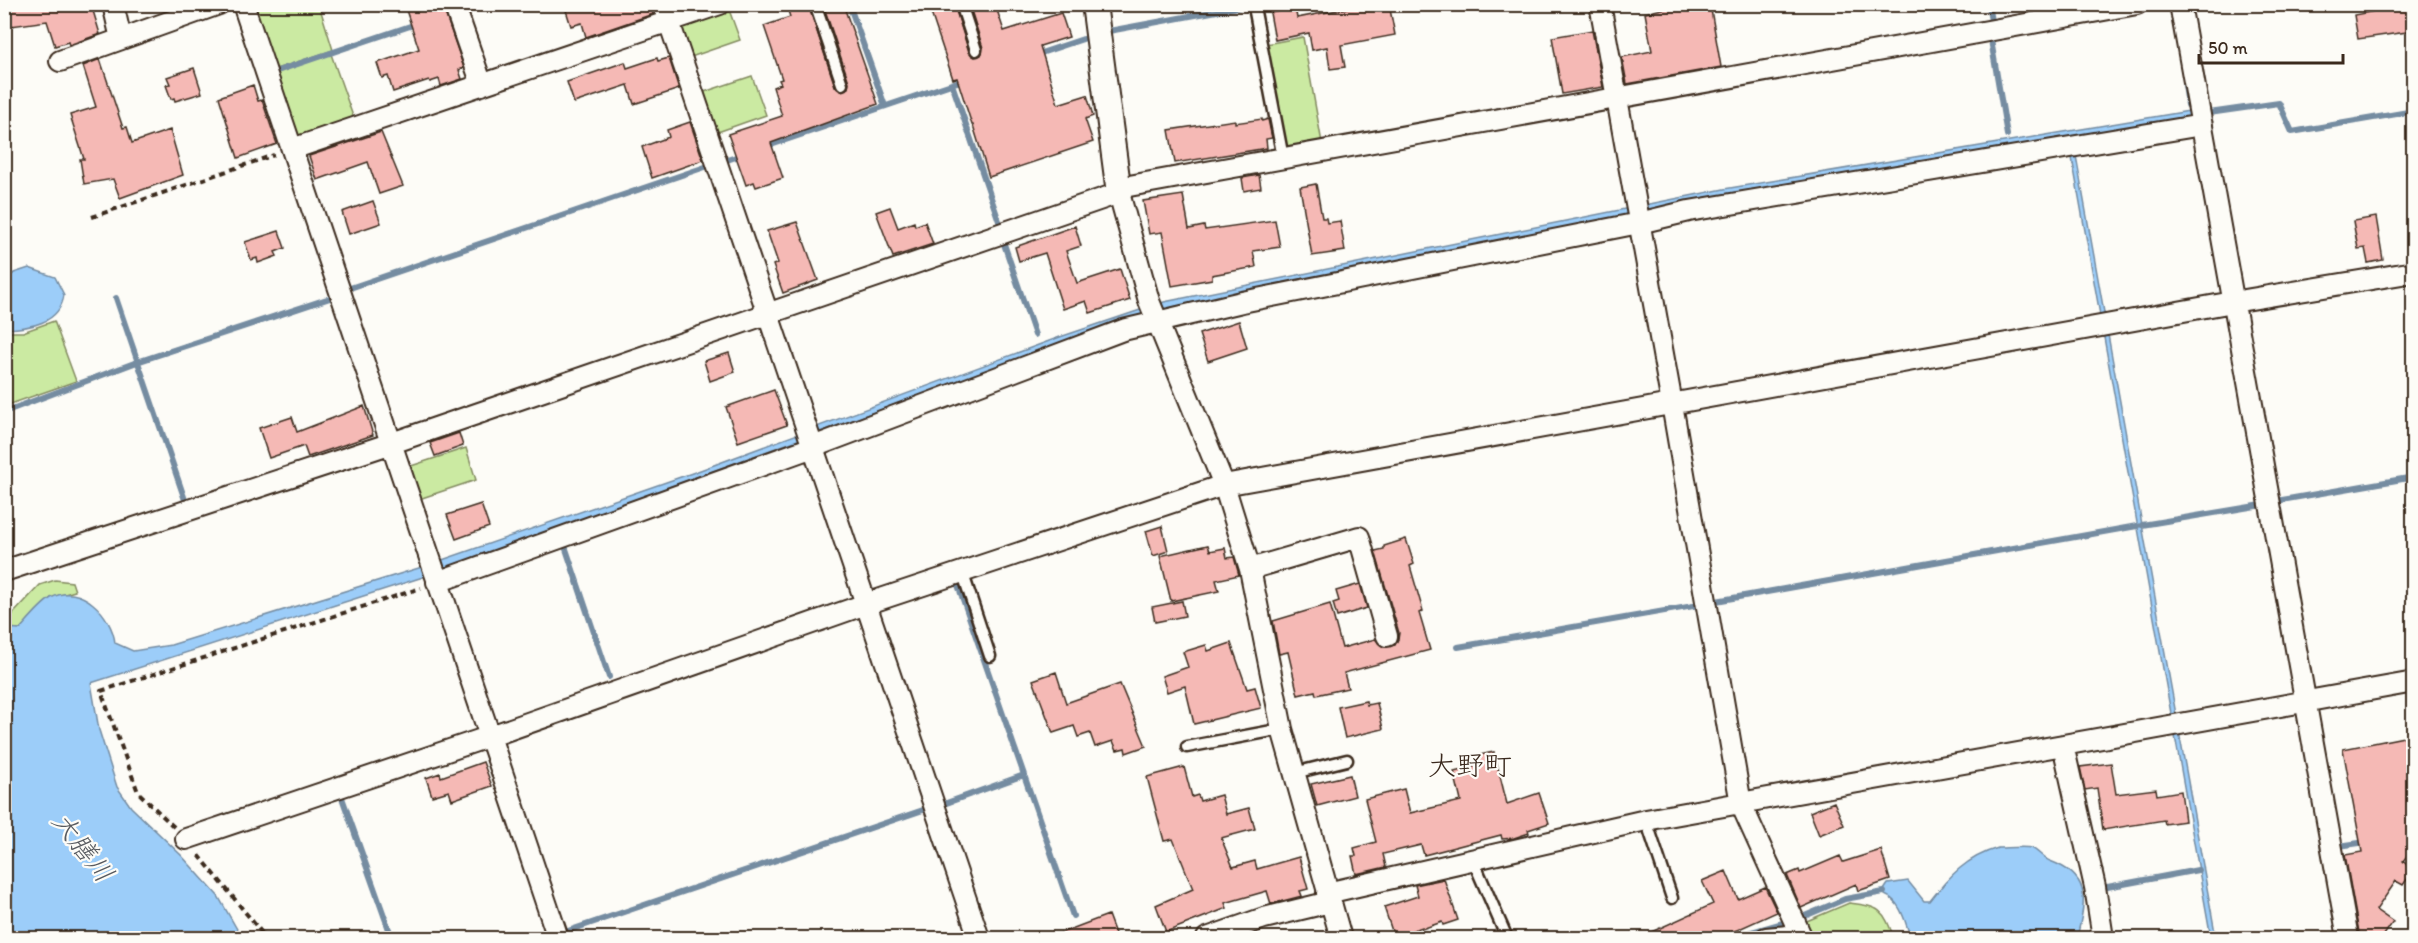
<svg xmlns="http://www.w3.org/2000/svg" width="2418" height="943" font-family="Itim,'Klee One',sans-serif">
<rect width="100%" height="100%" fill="#fdfcf7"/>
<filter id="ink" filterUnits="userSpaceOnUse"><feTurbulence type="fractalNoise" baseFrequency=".0167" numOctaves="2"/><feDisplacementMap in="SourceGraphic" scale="12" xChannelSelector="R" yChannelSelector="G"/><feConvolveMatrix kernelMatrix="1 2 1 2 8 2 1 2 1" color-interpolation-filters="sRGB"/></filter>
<g filter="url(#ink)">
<path fill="#cbeaa2" stroke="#838a60" stroke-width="1.5" d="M 258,5 L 319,5 L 333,50 L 273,70 L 253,11 Z
M 728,7 L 740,40 L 685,59 L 678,23 Z
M 1303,37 L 1322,143 L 1284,150 L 1266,44 Z
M 331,54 L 355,122 L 305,139 L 297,137 L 274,74 Z
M 752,76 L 766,115 L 712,134 L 698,94 Z
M 54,321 L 76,381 L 5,406 L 5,332 L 23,332 Z
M 466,448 L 476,480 L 419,499 L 408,467 Z
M 55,580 L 72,582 L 75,591 L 51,598 L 20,629 L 5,628 L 5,609 L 13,614 L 40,585 Z
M 1849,903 C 1881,907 1883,909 1894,938 L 1809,938 L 1802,923 Z"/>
<path fill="#9ccdf9" stroke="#758ca1" stroke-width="1.5" d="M 2189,111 L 2204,112 L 2204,116 L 2073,139 L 2216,938 L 2211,938 L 2069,141 L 1643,214 L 1173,307 L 1055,346 L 423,577 L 91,683 L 99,730 L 117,787 L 131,807 L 181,855 L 218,896 L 242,938 L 4,937 L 4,628 L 20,629 C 29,619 40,605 51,598 C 81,582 112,615 115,643 L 133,651 L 171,645 L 422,567 L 695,472 L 1060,337 L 1164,302 L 1724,189 Z
M 29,268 L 55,277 L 64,295 C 60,324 29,328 5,329 L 5,282 L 14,273 Z
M 1998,848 C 2005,848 2026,846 2031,848 C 2038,850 2043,859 2050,861 C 2093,877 2085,901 2077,938 L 1911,938 C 1905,923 1902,902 1885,895 L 1884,890 L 1888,884 L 1908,881 L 1924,901 L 1930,901 C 1949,876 1967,857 1998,848 Z"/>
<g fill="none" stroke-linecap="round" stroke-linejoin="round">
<path stroke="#758ca1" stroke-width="6" d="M 849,4 L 885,106
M 1988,4 L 1991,21
M 1109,31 L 1255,4
M 1991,40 L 2007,135
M 1035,55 L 1083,39
M 277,71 L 419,23
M 952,84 L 1001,227
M 2185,85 L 2188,105
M 2202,114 L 2279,103 L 2292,132 L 2414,111
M 765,147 L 966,79
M 724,161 L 742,155
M 1003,241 L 1035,335
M 350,288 L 711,165
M 116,298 L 185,500
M 4,412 L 137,362 L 330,298
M 2276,501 L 2414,477
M 2142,525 L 2262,505
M 565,546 L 609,677
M 957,582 L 1073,916
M 1716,601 L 2137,526
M 1458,647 L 1699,605
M 340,792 L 392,938
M 941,805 L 1024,775
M 2339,846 L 2366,842
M 2102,888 L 2198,870
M 1800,918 L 1845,899 L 1884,892
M 565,932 L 929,808
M 1731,938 L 1783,923"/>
</g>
<path fill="#f5b9b5" stroke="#3b2a1e" stroke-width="1.5" d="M 4,4 L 91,4 L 100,34 L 69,45 L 68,42 L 55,46 L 47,21 L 4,27 Z
M 404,4 L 442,4 L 464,68 L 459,70 L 462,79 L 441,86 L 439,79 L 430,82 L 429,80 L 393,92 L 388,76 L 382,78 L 377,63 L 419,49 Z
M 564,4 L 649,4 L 653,14 L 586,37 L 582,23 L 571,26 Z
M 786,4 L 808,4 L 835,86 L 841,91 L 848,88 L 849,82 L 823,4 L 843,4 L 878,104 L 771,143 L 783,178 L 756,187 L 754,182 L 746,185 L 728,134 L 782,116 L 773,87 L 781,84 L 779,80 L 782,79 L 764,26 L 790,17 Z
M 928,4 L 954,4 L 969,52 L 975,57 L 981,55 L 983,48 L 969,4 L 995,4 L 1004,31 L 1061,13 L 1069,37 L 1040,46 L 1058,104 L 1087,95 L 1093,116 L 1085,119 L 1093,142 L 989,177 L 973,125 L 972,125 L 957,78 L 953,79 Z
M 1368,4 L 1389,4 L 1395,35 L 1341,45 L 1345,67 L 1330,69 L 1327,47 L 1312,50 L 1309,33 L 1275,40 L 1270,13 L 1295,8 L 1297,18 Z
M 1684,4 L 1710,4 L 1721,67 L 1627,84 L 1622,57 L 1652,51 L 1645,13 Z
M 2385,4 L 2410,4 L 2414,31 L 2358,39 L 2354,15 L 2386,9 Z
M 1592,30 L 1603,87 L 1562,94 L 1552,37 Z
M 657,58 L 658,61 L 669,58 L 679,89 L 634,104 L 628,85 L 574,103 L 567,82 L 625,62 L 627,68 Z
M 100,59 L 123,128 L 127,127 L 132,143 L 170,130 L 183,175 L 120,198 L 113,179 L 84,184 L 80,159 L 84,159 L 70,115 L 96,107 L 83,66 Z
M 194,68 L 202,93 L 175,101 L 174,98 L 171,99 L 166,85 L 170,84 L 167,77 Z
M 253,85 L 258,101 L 262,100 L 277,144 L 238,158 L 219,97 Z
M 1262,119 L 1262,121 L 1268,119 L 1272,138 L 1266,139 L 1267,148 L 1175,163 L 1169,130 L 1235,120 L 1235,123 Z
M 690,122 L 703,160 L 652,178 L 642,147 L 669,137 L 667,130 Z
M 381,132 L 403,186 L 379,194 L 368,162 L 317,180 L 309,156 Z
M 1259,175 L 1261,188 L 1244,191 L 1242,178 Z
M 1316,184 L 1322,218 L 1326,218 L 1327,223 L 1340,221 L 1345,251 L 1312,256 L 1300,187 Z
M 1183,195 L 1189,229 L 1204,226 L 1205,230 L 1275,220 L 1280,247 L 1253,251 L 1256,267 L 1212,275 L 1212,279 L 1172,286 L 1162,232 L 1149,234 L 1143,201 Z
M 373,201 L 381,223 L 349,234 L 342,212 Z
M 890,207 L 898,228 L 914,222 L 915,226 L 925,222 L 933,244 L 893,257 L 876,212 Z
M 2376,217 L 2383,260 L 2368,263 L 2365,248 L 2358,249 L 2353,221 Z
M 797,222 L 818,280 L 783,293 L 773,265 L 778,263 L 767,231 Z
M 1075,226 L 1081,246 L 1066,251 L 1077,283 L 1120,269 L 1130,300 L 1090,313 L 1086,301 L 1063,309 L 1045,253 L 1019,261 L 1015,247 Z
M 279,231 L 285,248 L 275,252 L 277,256 L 258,263 L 257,258 L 251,260 L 245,242 Z
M 1239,321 L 1247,348 L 1208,361 L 1199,334 Z
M 729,353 L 735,372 L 710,381 L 704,361 Z
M 774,390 L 787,425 L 738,442 L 726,407 Z
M 364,406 L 373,435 L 308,457 L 304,446 L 269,458 L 259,428 L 292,417 L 297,432 Z
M 459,433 L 463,446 L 435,456 L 430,443 Z
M 481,504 L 489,527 L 456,539 L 447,515 Z
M 1162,526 L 1168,551 L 1153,556 L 1146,531 Z
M 1406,539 L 1414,564 L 1410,566 L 1423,611 L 1419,613 L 1430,650 L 1344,673 L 1348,688 L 1316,695 L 1315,691 L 1298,695 L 1288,652 L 1279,654 L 1273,621 L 1330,604 L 1342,648 L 1375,639 L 1384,647 L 1395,645 L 1398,639 L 1399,633 L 1375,551 L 1384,549 L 1384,546 Z
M 1208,545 L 1210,551 L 1225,548 L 1227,558 L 1234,557 L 1239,575 L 1216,580 L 1219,591 L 1171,601 L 1160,556 Z
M 1360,584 L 1367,608 L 1337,617 L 1333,603 L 1339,601 L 1336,591 Z
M 1182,601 L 1185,616 L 1155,622 L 1152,607 Z
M 1231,643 L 1247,689 L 1255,687 L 1261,708 L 1194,724 L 1185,686 L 1167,692 L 1162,676 L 1188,667 L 1183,652 L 1206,645 L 1208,651 Z
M 1056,672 L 1066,703 L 1120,684 L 1146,746 L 1126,753 L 1125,748 L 1117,750 L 1113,741 L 1095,747 L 1090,733 L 1078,737 L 1074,726 L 1053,733 L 1033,680 Z
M 1366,701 L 1367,705 L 1377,703 L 1383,729 L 1345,738 L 1338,707 Z
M 2414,735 L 2414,772 L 2411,772 L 2414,788 L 2414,847 L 2403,861 L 2413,871 L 2403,885 L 2396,881 L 2376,910 L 2393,922 L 2382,938 L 2360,938 L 2345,855 L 2362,852 L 2343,749 Z
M 1494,752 L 1507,804 L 1539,793 L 1549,823 L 1528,830 L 1529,833 L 1514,838 L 1502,839 L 1501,835 L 1424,855 L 1421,845 L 1383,854 L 1386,867 L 1356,874 L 1352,856 L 1356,856 L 1354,848 L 1376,842 L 1365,799 L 1404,789 L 1410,813 L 1461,801 L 1454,772 L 1477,766 L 1475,756 Z
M 483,762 L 492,786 L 452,800 L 449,791 L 432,796 L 426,778 L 440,773 L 441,777 Z
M 2111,763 L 2116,794 L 2156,789 L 2157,795 L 2181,791 L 2185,821 L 2165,824 L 2164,820 L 2103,830 L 2097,788 L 2085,790 L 2080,767 Z
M 1184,767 L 1192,797 L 1198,795 L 1200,801 L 1221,795 L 1226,814 L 1249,808 L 1255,829 L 1221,838 L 1233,867 L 1255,861 L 1257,869 L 1299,857 L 1308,889 L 1300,891 L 1302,896 L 1271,904 L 1267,891 L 1225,903 L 1227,908 L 1166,932 L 1156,905 L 1193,889 L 1173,839 L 1164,841 L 1147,777 Z
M 1350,775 L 1355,796 L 1317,806 L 1311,784 Z
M 1834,802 L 1844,825 L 1819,835 L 1810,812 Z
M 1881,850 L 1890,880 L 1858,891 L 1856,884 L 1801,908 L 1787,875 L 1799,870 L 1800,873 L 1840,856 L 1843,862 Z
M 1726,871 L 1738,899 L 1765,887 L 1777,912 L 1717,939 L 1636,939 L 1713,904 L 1702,881 Z
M 1444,879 L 1458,920 L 1443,925 L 1442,922 L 1422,929 L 1422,927 L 1394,937 L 1384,907 L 1418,896 L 1415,885 Z
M 1108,915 L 1117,939 L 1050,939 L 1050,937 Z"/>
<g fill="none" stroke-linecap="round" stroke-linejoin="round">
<defs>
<path id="service" d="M 815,4 L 842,84
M 961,4 L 976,50
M 1255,12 L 1283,158
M 963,574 L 990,656
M 1187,747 L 1282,729
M 1294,773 L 1347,760
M 1646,820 L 1672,898
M 1473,860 L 1507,938"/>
<path id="minor" d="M 113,4 L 121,39
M 243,4 L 558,938
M 454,4 L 482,85
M 663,4 L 979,938
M 1600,4 L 1672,404 L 1741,804 L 1802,938
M 2180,4 L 2348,938
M 60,61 L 219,4
M 292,149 L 720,4
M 1118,188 L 2137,4
M 1250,569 L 1359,537 L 1387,636
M 4,571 L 392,443 L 1119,193 L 1149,301 L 1224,485 L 1250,569 L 1282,729 L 1341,938
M 437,582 L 813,447 L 1123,330 L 1242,302 L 1639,223 L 1689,211 L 2202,125
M 2063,745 L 2095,887 L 2103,938
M 186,839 L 488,737 L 866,604 L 1224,485 L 2233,302 L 2414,272
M 1327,893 L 1646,820 L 2414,682
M 1207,938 L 1264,918 L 1330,902
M 1766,938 L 1800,935"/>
<path id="tertiary" d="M 1094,4 L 1119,193"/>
</defs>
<use href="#service" stroke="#3b2a1e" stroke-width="15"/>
<use href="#minor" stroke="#3b2a1e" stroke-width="24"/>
<use href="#tertiary" stroke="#3b2a1e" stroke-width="28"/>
<path stroke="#3b2a1e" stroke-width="4" stroke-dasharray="6 4.5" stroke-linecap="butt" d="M 92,217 L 274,155
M 174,827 L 138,792 L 101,691 L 421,588
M 199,855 L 266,938"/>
<use href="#service" stroke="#fdfcf7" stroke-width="10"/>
<use href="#minor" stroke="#fdfcf7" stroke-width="20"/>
<use href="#tertiary" stroke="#fdfcf7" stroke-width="24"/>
</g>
</g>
<g text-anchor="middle" stroke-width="4.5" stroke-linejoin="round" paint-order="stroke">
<g font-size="27" font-style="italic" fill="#585b60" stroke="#fdfcf7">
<text transform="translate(83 847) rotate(52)" y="9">大膳川</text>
</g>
<g font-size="28" fill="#3b2a1e" stroke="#fdfcf7">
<text x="1470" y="775">大野町</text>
</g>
</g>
<rect width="2418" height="943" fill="none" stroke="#fdfcf7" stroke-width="24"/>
<rect x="12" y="12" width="2394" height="919" fill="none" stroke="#3b2a1e" stroke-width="2" filter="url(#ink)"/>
<path d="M2199 54v9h144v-9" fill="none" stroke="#3b2a1e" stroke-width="3"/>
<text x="2208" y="54" font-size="18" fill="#3b2a1e" stroke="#fdfcf7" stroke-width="4.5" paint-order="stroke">50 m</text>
</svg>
